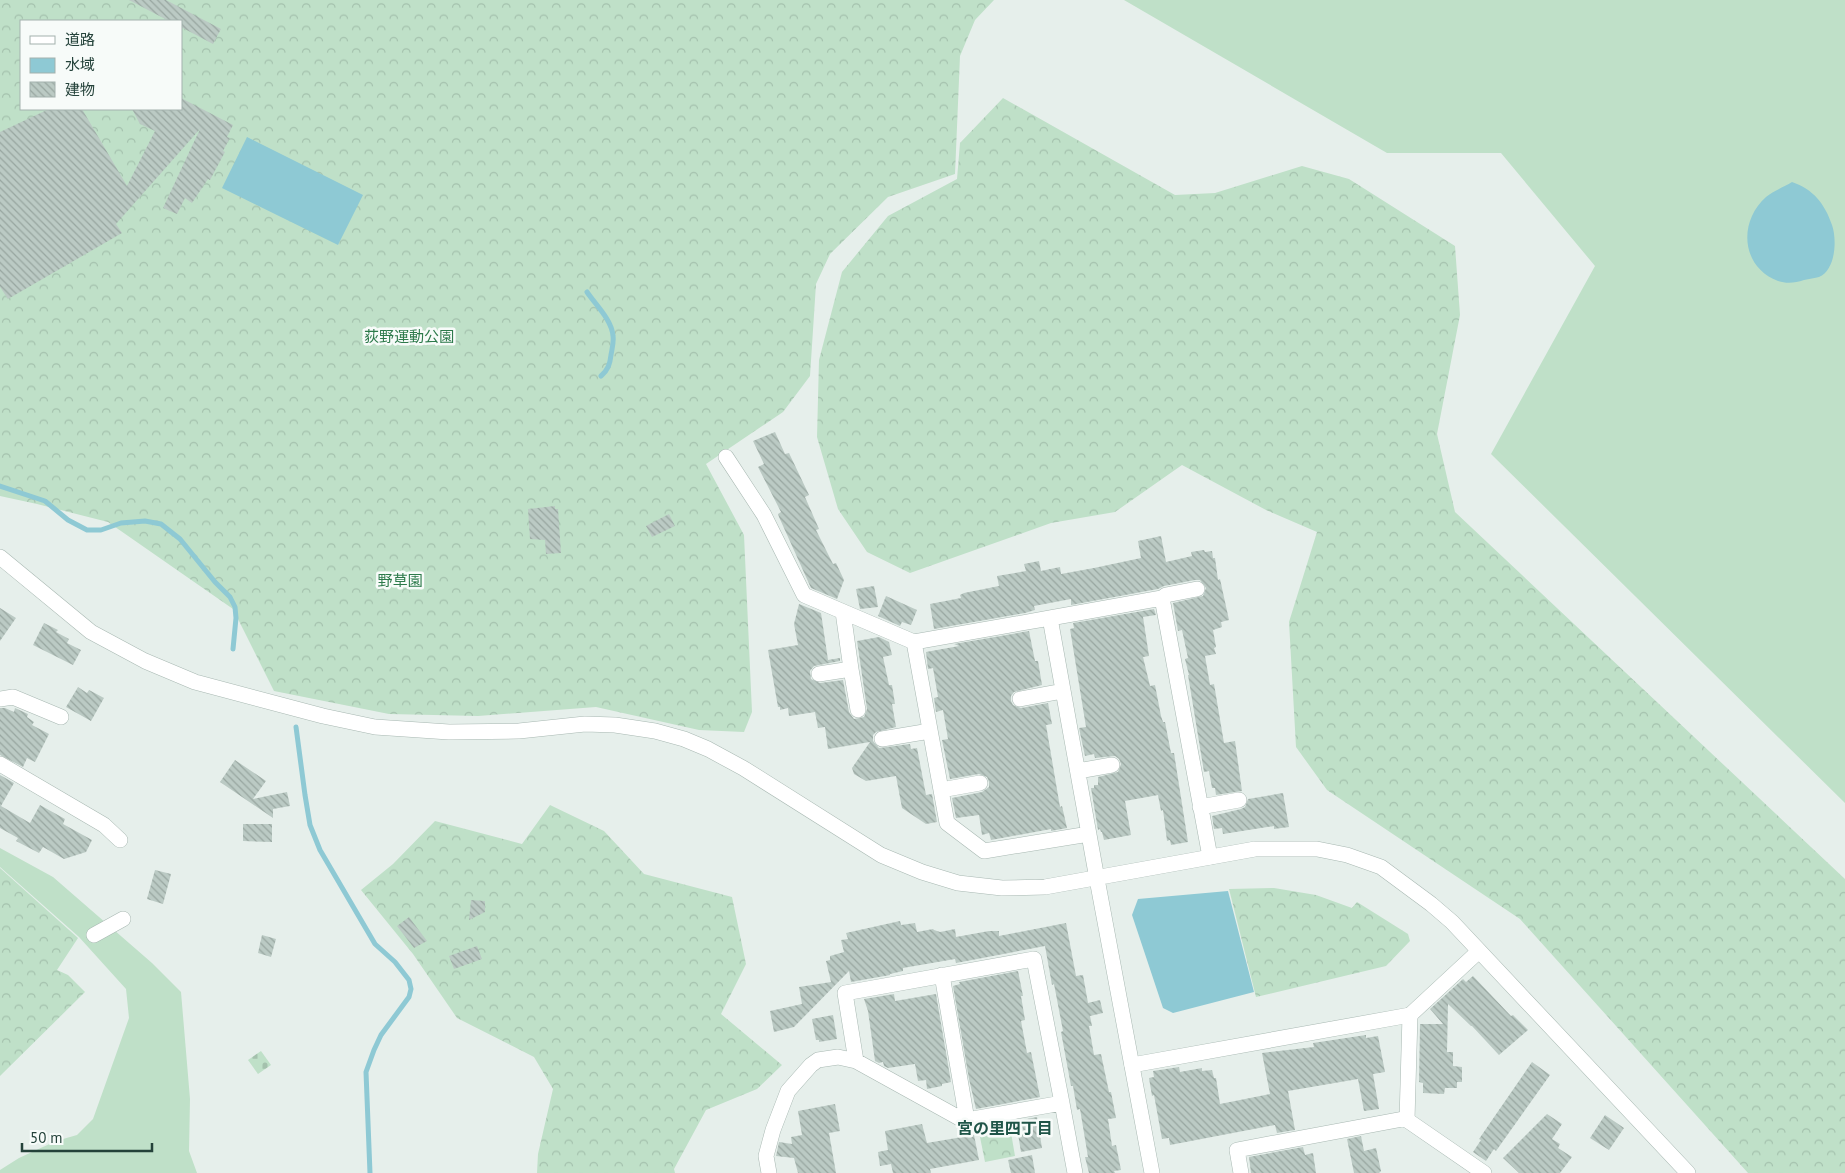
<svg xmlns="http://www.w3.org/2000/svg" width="1845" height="1173" font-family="'PT Sans','Noto Sans JP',sans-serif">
<defs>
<pattern id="forest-crowns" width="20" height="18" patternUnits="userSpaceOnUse" patternTransform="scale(1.25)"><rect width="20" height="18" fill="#bfe0c8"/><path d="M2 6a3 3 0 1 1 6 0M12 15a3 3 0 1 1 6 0" fill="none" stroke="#a4c1ad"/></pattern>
<pattern id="cemetery-stones" width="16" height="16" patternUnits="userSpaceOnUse" patternTransform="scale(1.25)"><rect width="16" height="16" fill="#bfe0c8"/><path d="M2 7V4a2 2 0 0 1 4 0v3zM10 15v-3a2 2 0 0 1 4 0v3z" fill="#a4c1ad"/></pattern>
<pattern id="building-back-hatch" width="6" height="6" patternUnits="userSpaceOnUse" patternTransform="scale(1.25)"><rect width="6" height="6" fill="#bbcac4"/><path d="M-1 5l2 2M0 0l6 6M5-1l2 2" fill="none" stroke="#98a6a0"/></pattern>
</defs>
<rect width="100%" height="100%" fill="#e6efeb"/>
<path fill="#bfe0c8" d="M 1124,0 L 1845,0 L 1845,803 L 1491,454 L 1595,266 L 1501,153 L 1387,153 Z
M 0,848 L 53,877 L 152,963 L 181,992 L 190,1099 L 189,1151 L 197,1173 L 0,1173 L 0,1170 L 19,1158 L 56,1141 L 77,1135 L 93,1119 L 129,1018 L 126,989 L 79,937 L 0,867 Z"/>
<path fill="url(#forest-crowns)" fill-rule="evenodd" d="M 0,0 L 994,0 L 975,20 L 960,56 L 955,174 L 888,197 L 830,254 L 816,284 L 810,376 L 783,412 L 706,464 L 744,535 L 752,712 L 744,732 L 699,730 L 596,707 L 478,716 L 389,714 L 274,691 L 233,609 L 108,522 L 37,504 L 0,496 ZM 21,21 L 181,21 L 181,109 L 21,109 Z
M 1003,98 L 1175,195 L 1215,193 L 1302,166 L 1349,179 L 1455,246 L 1460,315 L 1437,434 L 1455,512 L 1845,879 L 1845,1173 L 1748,1173 L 1520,919 L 1327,790 L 1296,747 L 1289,622 L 1317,532 L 1266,510 L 1182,465 L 1115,512 L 1051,523 L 910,573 L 867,552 L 838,509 L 817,437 L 819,360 L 842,272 L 888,216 L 957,179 L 960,143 Z
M 550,805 L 604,831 L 644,874 L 732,897 L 746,964 L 721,1014 L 782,1065 L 757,1089 L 706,1110 L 674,1169 L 675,1173 L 537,1173 L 538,1154 L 553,1089 L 534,1057 L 457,1018 L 413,954 L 361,890 L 393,864 L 435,821 L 522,844 Z
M 0,868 L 78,938 L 57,970 L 68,975 L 85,992 L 0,1076 Z
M 1274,888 L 1316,895 L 1352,908 L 1357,902 L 1408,934 L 1410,941 L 1386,966 L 1256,997 L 1229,889 Z
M 1009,1121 L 1015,1156 L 985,1162 L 978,1127 Z"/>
<path fill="url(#cemetery-stones)" d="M 261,1051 L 271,1065 L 258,1074 L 248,1060 Z"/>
<path fill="#8ec9d4" d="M 247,137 L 363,195 L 338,245 L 222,188 Z
M 1792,182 C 1813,189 1825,204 1832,225 C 1837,239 1836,270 1819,277 C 1815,278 1809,279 1804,280 C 1795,283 1787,284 1778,281 C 1741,267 1738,222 1766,197 C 1773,191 1784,187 1792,182 Z
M 1228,891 L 1254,992 L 1173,1013 L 1163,1008 L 1132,915 L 1138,899 Z"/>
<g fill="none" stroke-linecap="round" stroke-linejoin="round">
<path stroke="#8ec9d4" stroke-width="5" d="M 587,292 C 595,304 612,320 613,336 C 614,342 612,349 611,355 C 610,364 608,370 601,376
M 0,486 L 45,501 L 68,520 L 87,530 L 101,530 L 121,523 L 145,521 L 161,524 L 180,539 L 215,582 L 230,597 L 235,607 L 236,618 L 233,649
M 296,727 L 305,795 L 310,825 L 320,850 L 375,944 L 395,962 L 409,980 L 411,989 L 409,997 L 381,1035 L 374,1050 L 366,1072 L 370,1173"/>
</g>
<path fill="url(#building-back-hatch)" d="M 129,0 L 166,0 L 221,29 L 213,44 L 181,27 L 181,21 L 169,21 Z
M 181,98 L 233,125 L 227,137 L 230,138 L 223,151 L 225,152 L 210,180 L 208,179 L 192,203 L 185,198 L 177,214 L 163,208 L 200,129 L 116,224 L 122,233 L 8,299 L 0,287 L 0,132 L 49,109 L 82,109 L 127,186 L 155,131 L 140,124 L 132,109 L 181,109 Z
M 775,432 L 785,454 L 789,453 L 809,495 L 805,497 L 819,529 L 816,530 L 833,564 L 836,563 L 844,580 L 837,599 L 811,588 L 779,517 L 778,514 L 781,512 L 758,467 L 764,464 L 753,441 Z
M 555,506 L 555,509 L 558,509 L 561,553 L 546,554 L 545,540 L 530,539 L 528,509 Z
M 669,514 L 675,526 L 652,537 L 646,526 Z
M 1161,536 L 1166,562 L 1192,556 L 1191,552 L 1204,550 L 1205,552 L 1212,551 L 1213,558 L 1215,558 L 1218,580 L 1220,579 L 1229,620 L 1221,622 L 1222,627 L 1213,630 L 1216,647 L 1214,648 L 1216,654 L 1205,656 L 1210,685 L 1214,684 L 1224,743 L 1235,741 L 1242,791 L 1216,795 L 1215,788 L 1212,788 L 1209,771 L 1204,772 L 1188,675 L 1189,675 L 1185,659 L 1188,658 L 1182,630 L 1178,631 L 1173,603 L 1203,596 L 1206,588 L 1200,580 L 1195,580 L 1164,586 L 1158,589 L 1071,605 L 1071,599 L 1034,606 L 1035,610 L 1025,613 L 934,629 L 930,604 L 961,598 L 960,595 L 964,593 L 999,586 L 997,576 L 1026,571 L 1024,564 L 1039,561 L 1041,571 L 1060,567 L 1061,574 L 1094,568 L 1141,558 L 1138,541 Z
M 874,586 L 878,607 L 860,609 L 856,589 Z
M 886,596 L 917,610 L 911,625 L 902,622 L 900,626 L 878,616 Z
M 799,604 L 821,613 L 828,660 L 840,658 L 840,661 L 814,666 L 810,671 L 811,679 L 820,683 L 843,680 L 849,712 L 854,719 L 864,717 L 867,709 L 857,641 L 879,637 L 889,642 L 892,655 L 883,657 L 889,685 L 892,685 L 895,704 L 892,704 L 896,727 L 876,732 L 873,735 L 873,741 L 879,748 L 910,744 L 911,749 L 917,748 L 926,795 L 932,794 L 937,822 L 926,824 L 902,808 L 896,776 L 866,781 L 854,774 L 852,768 L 870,742 L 828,749 L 825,727 L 818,728 L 815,712 L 789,716 L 788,708 L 780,710 L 780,707 L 778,707 L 768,650 L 798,645 L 794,624 Z
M 0,608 L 16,618 L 0,641 Z
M 1154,609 L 1156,615 L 1143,617 L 1149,656 L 1143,657 L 1150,686 L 1155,685 L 1161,716 L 1163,722 L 1165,722 L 1171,753 L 1174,753 L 1188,842 L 1171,845 L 1170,840 L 1167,841 L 1163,810 L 1161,811 L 1158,795 L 1125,801 L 1131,835 L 1104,840 L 1102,832 L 1101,832 L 1100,829 L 1098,830 L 1091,788 L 1094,788 L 1094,785 L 1098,785 L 1098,777 L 1118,772 L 1121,764 L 1119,759 L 1115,756 L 1095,758 L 1094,754 L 1085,756 L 1079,728 L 1086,727 L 1070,629 L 1074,628 L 1073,623 Z
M 44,623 L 58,630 L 56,632 L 69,639 L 67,643 L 81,650 L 73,665 L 33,645 Z
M 1029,631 L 1035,661 L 1038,661 L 1042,685 L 1014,692 L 1011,696 L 1011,701 L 1013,705 L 1021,708 L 1048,703 L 1052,724 L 1046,725 L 1060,807 L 1062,806 L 1067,828 L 1051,831 L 1051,829 L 991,840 L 989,833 L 982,835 L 979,815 L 956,818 L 952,798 L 982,792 L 989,787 L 989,782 L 987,777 L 979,774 L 950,779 L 942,740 L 948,739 L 943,710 L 936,712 L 934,698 L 938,697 L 933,668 L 928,669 L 926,652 L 959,646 L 954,644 Z
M 78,687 L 87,693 L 89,690 L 104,698 L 91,721 L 66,707 Z
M 0,708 L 5,708 L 14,712 L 15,708 L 28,714 L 27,717 L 34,722 L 32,725 L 49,734 L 35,762 L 27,758 L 23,767 L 0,755 Z
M 235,760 L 266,781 L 253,799 L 287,792 L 290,806 L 273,809 L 273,818 L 220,782 Z
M 0,775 L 14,783 L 1,806 L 30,823 L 40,805 L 65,819 L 63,824 L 92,840 L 86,852 L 64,859 L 43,847 L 39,853 L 16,841 L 18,838 L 0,828 Z
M 1283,793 L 1289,827 L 1274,829 L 1274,826 L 1223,834 L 1222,828 L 1214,829 L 1212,816 L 1241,809 L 1245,807 L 1248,799 Z
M 243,824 L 272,824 L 272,842 L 243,841 Z
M 155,870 L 171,874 L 163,904 L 147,899 Z
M 471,900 L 485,901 L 485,912 L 469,920 Z
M 409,917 L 427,941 L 414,948 L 397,926 Z
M 900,921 L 901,925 L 915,923 L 917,932 L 933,929 L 934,930 L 940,932 L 955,929 L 956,937 L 989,931 L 999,931 L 999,936 L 1066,923 L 1076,976 L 1083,975 L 1088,1003 L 1100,1000 L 1103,1013 L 1090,1016 L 1092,1026 L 1089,1026 L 1094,1055 L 1101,1054 L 1109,1092 L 1111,1092 L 1116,1118 L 1108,1119 L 1112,1146 L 1116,1145 L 1121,1170 L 1114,1171 L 1115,1173 L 1089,1173 L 1085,1157 L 1088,1157 L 1080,1109 L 1077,1110 L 1073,1086 L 1071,1086 L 1061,1032 L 1063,1031 L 1054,984 L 1052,985 L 1045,946 L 956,963 L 955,959 L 903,968 L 903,971 L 890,974 L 890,975 L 851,982 L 849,971 L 794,1027 L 774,1032 L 770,1011 L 802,1004 L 799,987 L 831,982 L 826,961 L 830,960 L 830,956 L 844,952 L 841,940 L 848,939 L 846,933 Z
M 262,935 L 276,939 L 271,957 L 258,953 Z
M 477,946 L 482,959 L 454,969 L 449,956 Z
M 1018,971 L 1023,996 L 1021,996 L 1025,1020 L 1021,1021 L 1027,1053 L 1031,1052 L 1040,1097 L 976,1109 L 969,1079 L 953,986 L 960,984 L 959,982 Z
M 1473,976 L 1511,1016 L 1513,1015 L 1528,1030 L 1499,1055 L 1472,1026 L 1471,1026 L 1448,1004 L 1447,1052 L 1453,1052 L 1453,1066 L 1462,1067 L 1462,1082 L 1457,1082 L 1457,1088 L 1445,1088 L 1444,1094 L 1423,1093 L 1423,1083 L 1419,1082 L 1420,1024 L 1443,1024 L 1430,1009 L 1463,979 L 1466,982 Z
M 894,994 L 895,1001 L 936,994 L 951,1082 L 942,1084 L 942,1086 L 927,1089 L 926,1080 L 918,1081 L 915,1064 L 888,1068 L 884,1066 L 883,1062 L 879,1063 L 875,1061 L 868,1011 L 864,999 Z
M 833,1015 L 837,1039 L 819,1042 L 819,1040 L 816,1040 L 812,1019 Z
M 1366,1035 L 1366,1038 L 1378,1036 L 1385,1072 L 1373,1074 L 1379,1109 L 1364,1111 L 1358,1079 L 1288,1091 L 1295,1130 L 1277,1133 L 1275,1125 L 1170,1145 L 1169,1138 L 1162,1139 L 1154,1095 L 1152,1096 L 1149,1078 L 1154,1077 L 1153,1071 L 1179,1067 L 1180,1072 L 1202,1068 L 1202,1071 L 1212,1070 L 1214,1078 L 1216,1078 L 1220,1104 L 1270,1094 L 1262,1053 L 1314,1047 L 1313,1043 Z
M 1532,1062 L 1550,1075 L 1496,1151 L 1494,1149 L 1486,1161 L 1473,1152 L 1481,1140 L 1479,1139 Z
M 835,1104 L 840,1131 L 829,1133 L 836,1173 L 798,1173 L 794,1158 L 776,1156 L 779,1142 L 792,1144 L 791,1137 L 802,1135 L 798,1111 Z
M 1547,1114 L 1562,1124 L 1552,1139 L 1560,1144 L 1558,1148 L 1572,1157 L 1560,1173 L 1519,1173 L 1503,1158 Z
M 1605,1115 L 1624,1128 L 1609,1150 L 1590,1138 Z
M 1037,1117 L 1042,1148 L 1021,1152 L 1018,1134 L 1023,1133 L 1022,1120 Z
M 922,1124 L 927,1143 L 974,1135 L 979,1160 L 930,1169 L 931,1173 L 893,1173 L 891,1164 L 880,1166 L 878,1152 L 888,1150 L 885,1131 Z
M 1361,1136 L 1364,1151 L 1376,1148 L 1381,1171 L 1379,1173 L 1354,1173 L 1347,1139 Z
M 1303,1147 L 1305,1155 L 1313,1153 L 1316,1173 L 1251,1173 L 1249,1157 Z
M 1032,1155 L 1035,1173 L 1011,1173 L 1008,1160 Z"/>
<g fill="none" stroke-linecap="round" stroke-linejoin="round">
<defs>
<path id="pedestrian" d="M 1407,1120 L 1410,1015"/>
<path id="minor" d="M 726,457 L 764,515 L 804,595 L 914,642 L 1050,618 L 1097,879
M 1162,598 L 1166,595 L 1197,589
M 1050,618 L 1162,598 L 1210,857
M 914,642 L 947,823 L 984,851 L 1089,834
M 851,669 L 858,710
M 819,674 L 851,669 L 843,612
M 0,699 L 13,697 L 61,717
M 1020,699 L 1063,691
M 882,739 L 930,731
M 0,764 L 104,825 L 120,840
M 1078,771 L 1112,765
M 941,790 L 980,783
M 1200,807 L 1239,800
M 94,935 L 123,919
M 942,975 L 967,1120
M 856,1061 L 845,993 L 1034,959 L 1062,1103
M 1132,1065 L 1410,1015 L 1479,951
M 769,1173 L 766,1156 L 773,1130 L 788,1091 L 811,1065 L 818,1060 L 838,1057 L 856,1061 L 961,1119 L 967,1120 L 1062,1103 L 1075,1173
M 1241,1173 L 1237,1150 L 1403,1119 L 1407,1120 L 1484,1173"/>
<path id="tertiary" d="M 0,557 L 91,632 L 145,661 L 195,682 L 323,716 L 375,727 L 449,732 L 519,731 L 585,724 L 615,725 L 655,731 L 684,739 L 708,749 L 743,768 L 881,855 L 922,872 L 958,883 L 1002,888 L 1045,887 L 1255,849 L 1317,849 L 1347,855 L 1381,867 L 1431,904 L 1452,922 L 1688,1173
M 1097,879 L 1152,1173"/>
</defs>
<use href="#pedestrian" stroke="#a8b8b2" stroke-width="16"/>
<use href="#minor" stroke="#a8b8b2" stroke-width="16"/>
<use href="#tertiary" stroke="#a8b8b2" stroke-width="16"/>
<use href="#pedestrian" stroke="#fff" stroke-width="15"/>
<use href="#minor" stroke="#fff" stroke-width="15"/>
<use href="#tertiary" stroke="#fff" stroke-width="15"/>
</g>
<g text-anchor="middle" stroke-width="5" stroke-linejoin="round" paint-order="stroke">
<g font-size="15" fill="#2d7a4b" stroke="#f7fbf9">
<text x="409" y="342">荻野運動公園</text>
<text x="400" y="586">野草園</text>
</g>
<g font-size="16" font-weight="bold" fill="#1f5548" stroke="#f7fbf9">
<text x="1005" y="1134">宮の里四丁目</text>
</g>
</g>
<rect x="20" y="20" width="162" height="90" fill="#f7fbf9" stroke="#a3b1ad"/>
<rect x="30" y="36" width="25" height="8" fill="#ffffff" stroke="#a3b1ad"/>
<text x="65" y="45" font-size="15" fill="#24423a">道路</text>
<rect x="30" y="58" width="25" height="15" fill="#8ec9d4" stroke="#a3b1ad"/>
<text x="65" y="70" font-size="15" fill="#24423a">水域</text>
<rect x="30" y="82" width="25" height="15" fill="url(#building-back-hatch)" stroke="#a3b1ad"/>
<text x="65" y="95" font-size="15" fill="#24423a">建物</text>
<path d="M22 1143v8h130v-8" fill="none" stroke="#24423a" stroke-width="2.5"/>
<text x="30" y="1143" font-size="15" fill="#24423a" stroke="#f7fbf9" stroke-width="4" paint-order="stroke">50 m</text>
</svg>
